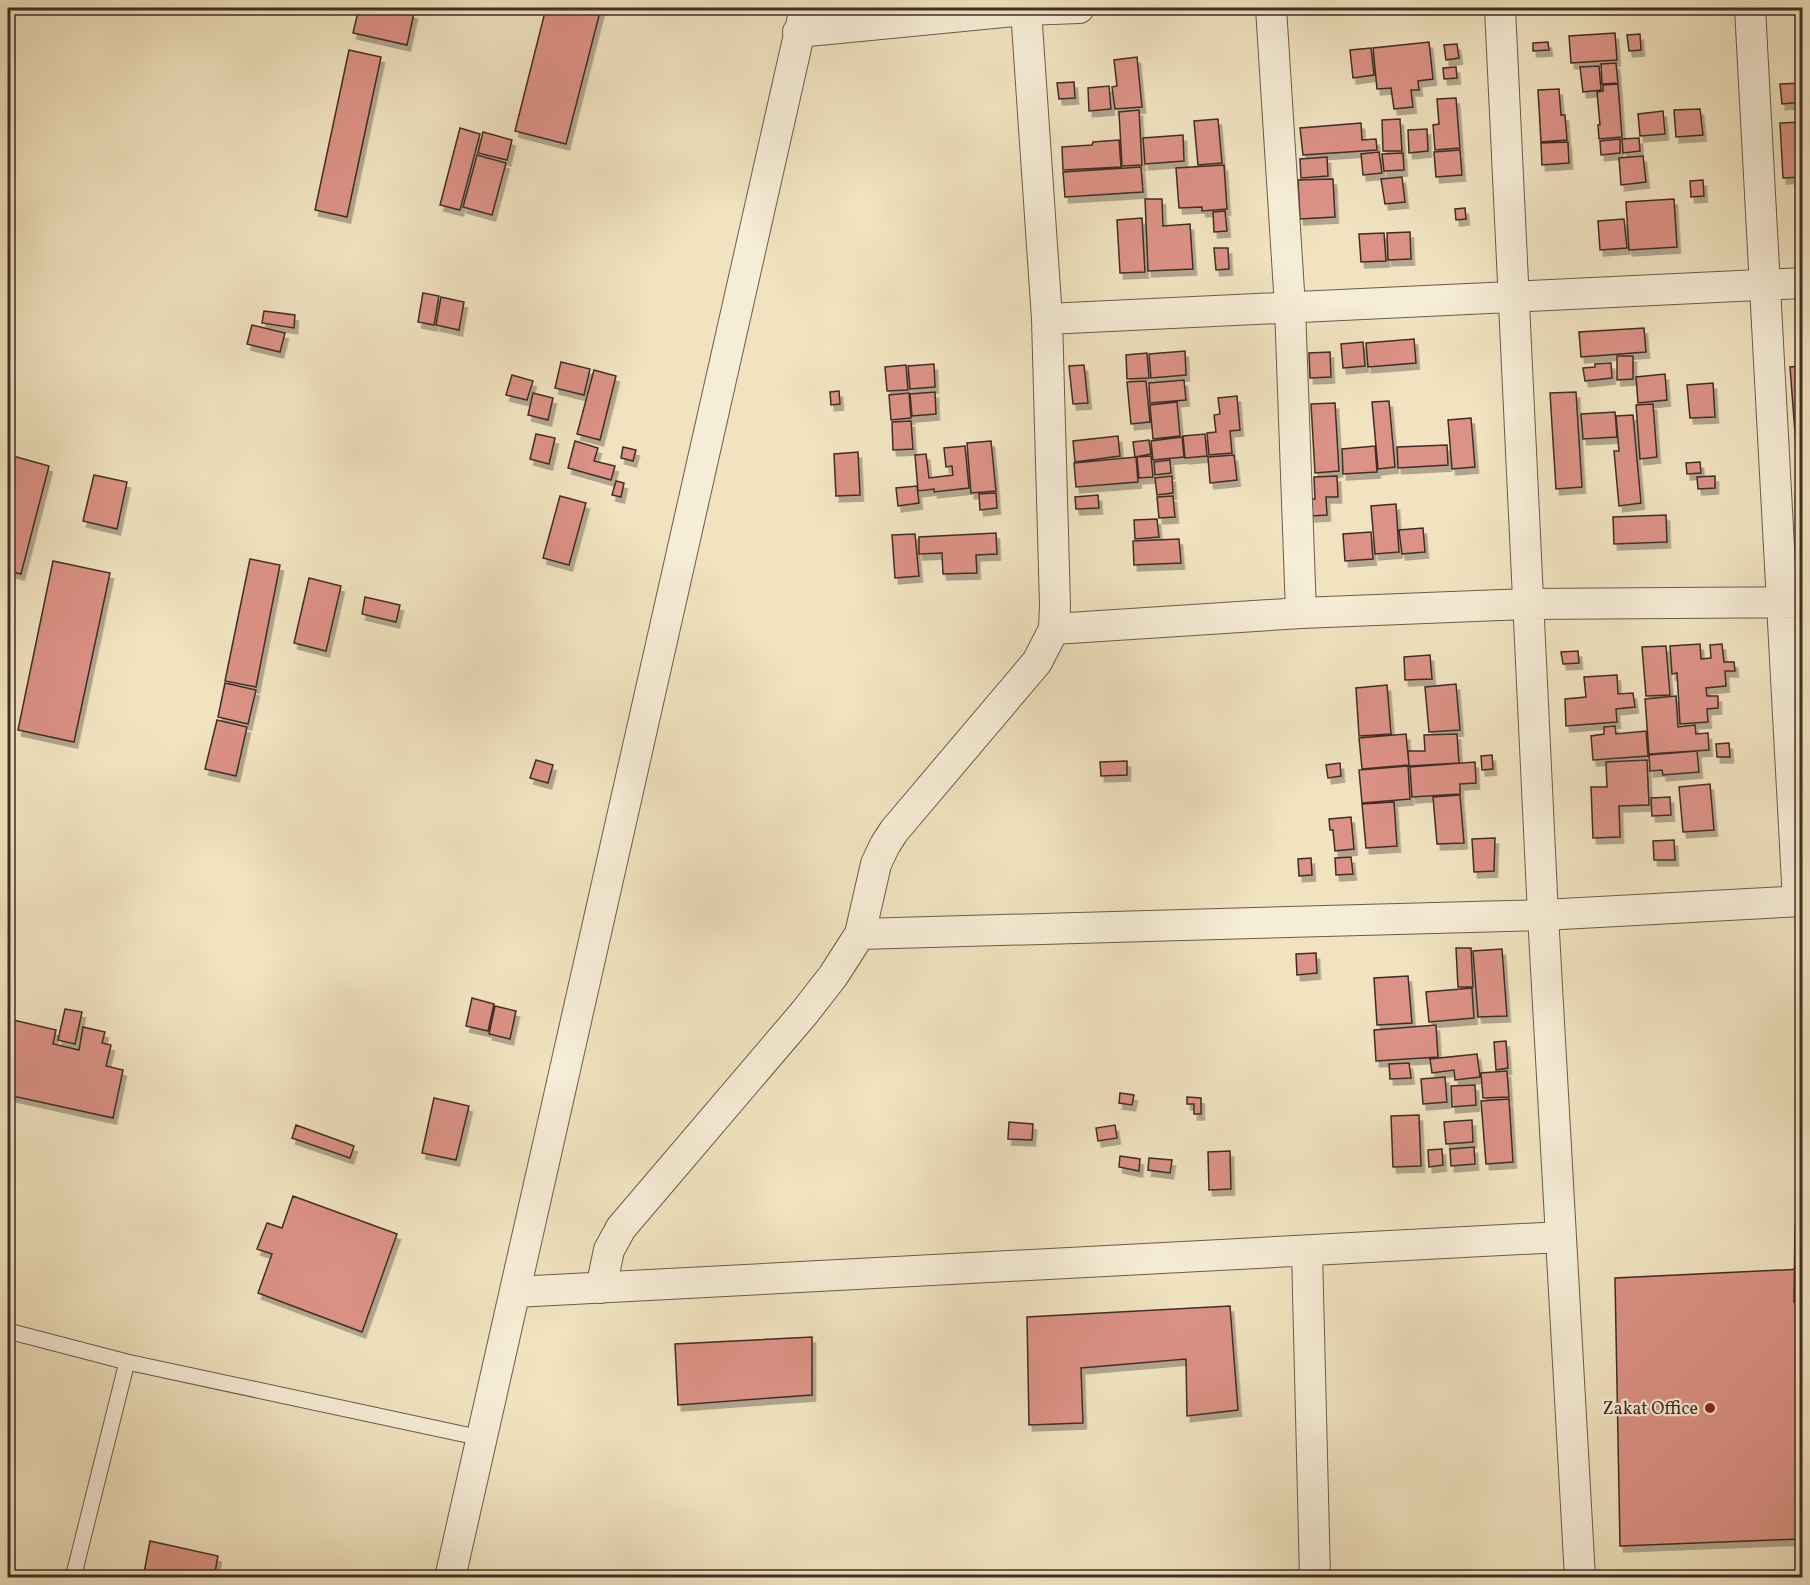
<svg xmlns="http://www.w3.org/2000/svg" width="1810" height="1585" font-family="Vollkorn,serif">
<defs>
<filter id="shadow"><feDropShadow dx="3.5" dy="6" stdDeviation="0" flood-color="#0004"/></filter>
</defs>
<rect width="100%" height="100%" fill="#f1e3c0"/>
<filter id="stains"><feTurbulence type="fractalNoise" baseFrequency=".00333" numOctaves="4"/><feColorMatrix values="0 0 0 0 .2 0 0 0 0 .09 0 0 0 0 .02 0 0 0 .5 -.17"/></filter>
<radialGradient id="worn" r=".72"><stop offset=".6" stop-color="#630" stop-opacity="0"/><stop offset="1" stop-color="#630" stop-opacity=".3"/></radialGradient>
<path fill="#dc9286" stroke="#3f2e25" stroke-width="1.5" filter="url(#shadow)" d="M 359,8 L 390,8 L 414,13 L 407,45 L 353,33 Z
M 546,8 L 601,8 L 566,144 L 515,131 Z
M 1615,33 L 1617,60 L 1571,63 L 1569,36 Z
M 1640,34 L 1641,50 L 1629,51 L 1627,35 Z
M 1429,42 L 1433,79 L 1418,81 L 1419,90 L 1411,90 L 1413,107 L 1394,109 L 1391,88 L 1377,89 L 1373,48 Z
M 1548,42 L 1549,50 L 1533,51 L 1533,43 Z
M 1457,44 L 1459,58 L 1446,60 L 1444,45 Z
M 1371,48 L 1374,75 L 1353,78 L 1350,50 Z
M 349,50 L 381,57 L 347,217 L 315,210 Z
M 1137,57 L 1142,107 L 1115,109 L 1112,87 L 1117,86 L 1114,60 Z
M 1616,63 L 1618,83 L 1602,84 L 1601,64 Z
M 1599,66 L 1601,90 L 1583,92 L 1580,67 Z
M 1456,67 L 1457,78 L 1444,79 L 1443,68 Z
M 1074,82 L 1075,98 L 1059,99 L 1057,83 Z
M 1802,83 L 1802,102 L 1782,104 L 1780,84 Z
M 1618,84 L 1622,137 L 1599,139 L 1598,125 L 1600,125 L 1597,92 L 1603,91 L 1603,85 Z
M 1109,86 L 1111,109 L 1089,111 L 1088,88 Z
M 1559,89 L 1561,115 L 1565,115 L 1567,140 L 1541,142 L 1538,90 Z
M 1456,98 L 1460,148 L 1435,150 L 1433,125 L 1439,124 L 1437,99 Z
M 1700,109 L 1703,135 L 1676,137 L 1674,110 Z
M 1139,110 L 1142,165 L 1122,166 L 1119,112 Z
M 1663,111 L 1665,134 L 1640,136 L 1638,114 Z
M 1218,119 L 1222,163 L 1198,165 L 1194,121 Z
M 1400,119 L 1402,151 L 1383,151 L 1382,120 Z
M 1802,122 L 1802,177 L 1783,178 L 1780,123 Z
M 1361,123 L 1362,140 L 1376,139 L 1377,150 L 1303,155 L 1300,128 Z
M 460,128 L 480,134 L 460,210 L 440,205 Z
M 1427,129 L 1428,151 L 1409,153 L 1408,130 Z
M 483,132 L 512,140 L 507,160 L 478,153 Z
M 1183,135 L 1184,161 L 1145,164 L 1143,138 Z
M 1639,138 L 1640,151 L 1623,153 L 1622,139 Z
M 1620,139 L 1620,153 L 1601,155 L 1600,141 Z
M 1119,140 L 1121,167 L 1063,170 L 1062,147 L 1092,145 L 1093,142 Z
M 1568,142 L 1569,163 L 1542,165 L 1541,143 Z
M 1460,150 L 1462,175 L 1436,177 L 1434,152 Z
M 1379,152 L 1382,173 L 1363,175 L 1361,154 Z
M 1403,153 L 1404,170 L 1384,171 L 1382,154 Z
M 477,155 L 506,163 L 492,215 L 463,207 Z
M 1643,156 L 1646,182 L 1621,185 L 1619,158 Z
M 1327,157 L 1328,176 L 1301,178 L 1300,159 Z
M 1224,165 L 1227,209 L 1202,211 L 1202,207 L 1179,208 L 1176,168 Z
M 1141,167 L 1143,192 L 1065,197 L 1063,172 Z
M 1402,177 L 1405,202 L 1385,204 L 1381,179 Z
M 1333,179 L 1335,217 L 1300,219 L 1298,180 Z
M 1703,180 L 1704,196 L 1691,197 L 1690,181 Z
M 1145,199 L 1162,199 L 1163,226 L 1190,224 L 1193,269 L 1148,271 Z
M 1674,199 L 1677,247 L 1629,250 L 1626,202 Z
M 1465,208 L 1466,219 L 1456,220 L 1455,209 Z
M 1225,211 L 1227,231 L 1214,232 L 1213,212 Z
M 1142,218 L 1145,272 L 1120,273 L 1117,220 Z
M 1624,219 L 1627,248 L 1600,250 L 1598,221 Z
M 1410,232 L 1411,259 L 1388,260 L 1387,233 Z
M 1384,233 L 1386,261 L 1361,262 L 1359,234 Z
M 1214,248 L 1228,248 L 1229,269 L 1216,270 Z
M 423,293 L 439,296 L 434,325 L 418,322 Z
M 441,297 L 464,302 L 459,330 L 436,325 Z
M 264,311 L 295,315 L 294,328 L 262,323 Z
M 252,325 L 285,333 L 280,352 L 247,344 Z
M 1644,328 L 1646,352 L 1581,357 L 1579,332 Z
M 1414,339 L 1416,363 L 1368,367 L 1366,343 Z
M 1363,342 L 1365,366 L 1343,368 L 1341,344 Z
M 1185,351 L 1186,375 L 1151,378 L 1149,354 Z
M 1330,352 L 1331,377 L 1310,378 L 1309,353 Z
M 1147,353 L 1149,378 L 1127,379 L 1126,355 Z
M 1617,356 L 1633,356 L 1633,379 L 1617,380 Z
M 561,362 L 590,369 L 584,395 L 555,388 Z
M 1611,363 L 1612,378 L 1585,381 L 1583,368 L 1595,367 L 1595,364 Z
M 934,364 L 935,387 L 910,389 L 908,366 Z
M 906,365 L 908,390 L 887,391 L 885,367 Z
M 1084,365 L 1088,403 L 1073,404 L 1069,366 Z
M 1802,366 L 1802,445 L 1796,446 L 1790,367 Z
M 594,370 L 616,376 L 600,440 L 577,434 Z
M 1665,374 L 1667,400 L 1638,403 L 1636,377 Z
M 512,375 L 533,381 L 527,400 L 506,395 Z
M 1184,380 L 1186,400 L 1150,403 L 1149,383 Z
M 1146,381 L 1150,422 L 1131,424 L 1127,382 Z
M 1713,383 L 1715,417 L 1690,418 L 1687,385 Z
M 839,391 L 840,404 L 831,405 L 830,392 Z
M 935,392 L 936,414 L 912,416 L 910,394 Z
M 1576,392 L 1582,487 L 1556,489 L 1550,393 Z
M 533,393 L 553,398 L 548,420 L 528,415 Z
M 909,393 L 911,418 L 891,420 L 889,395 Z
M 1237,396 L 1240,430 L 1230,431 L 1232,453 L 1209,455 L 1207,433 L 1216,432 L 1214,415 L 1220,414 L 1218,398 Z
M 1389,401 L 1395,467 L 1378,469 L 1372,402 Z
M 1177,402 L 1180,436 L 1153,439 L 1150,405 Z
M 1335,403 L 1339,471 L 1315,473 L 1311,404 Z
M 1653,404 L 1657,457 L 1640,459 L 1636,405 Z
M 1615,412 L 1617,437 L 1583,439 L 1581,414 Z
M 1633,415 L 1641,503 L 1619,506 L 1614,451 L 1619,451 L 1616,416 Z
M 1471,418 L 1475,467 L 1452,469 L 1448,420 Z
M 911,421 L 913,449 L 893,450 L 892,422 Z
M 536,434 L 555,438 L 549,464 L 530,459 Z
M 1205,434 L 1207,456 L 1185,458 L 1183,436 Z
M 1118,436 L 1120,456 L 1075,462 L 1073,441 Z
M 1182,437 L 1184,457 L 1153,460 L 1151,441 Z
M 1149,440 L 1151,454 L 1135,457 L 1133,442 Z
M 575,441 L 598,448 L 594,461 L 615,466 L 611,480 L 568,468 Z
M 991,441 L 996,491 L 971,493 L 967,443 Z
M 1447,445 L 1448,465 L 1398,468 L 1397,447 Z
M 965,446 L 969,488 L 934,492 L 934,489 L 918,491 L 915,455 L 926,454 L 929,478 L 953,475 L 952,466 L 946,467 L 944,448 Z
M 1375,446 L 1377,472 L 1343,474 L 1342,449 Z
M 623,447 L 636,450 L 633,461 L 621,458 Z
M 858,452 L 860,495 L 836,496 L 834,454 Z
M 1234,455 L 1237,480 L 1210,483 L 1208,457 Z
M 13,456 L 49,466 L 21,574 L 8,571 L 8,475 Z
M 1151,456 L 1153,477 L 1139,478 L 1137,457 Z
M 1136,457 L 1138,482 L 1076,487 L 1074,463 Z
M 1170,460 L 1171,473 L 1155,475 L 1154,462 Z
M 1700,462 L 1701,473 L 1687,474 L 1686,463 Z
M 94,475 L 127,482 L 117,529 L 83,521 Z
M 1172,476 L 1173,493 L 1157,495 L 1155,478 Z
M 1337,476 L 1338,497 L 1326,497 L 1327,515 L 1311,516 L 1310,499 L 1315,499 L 1314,477 Z
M 1715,476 L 1715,488 L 1698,489 L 1697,477 Z
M 616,481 L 624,483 L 621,497 L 612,495 Z
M 917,486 L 919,503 L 898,506 L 896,488 Z
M 996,493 L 997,508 L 980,510 L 979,494 Z
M 1098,495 L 1099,508 L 1076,509 L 1075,497 Z
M 560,496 L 586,503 L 569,565 L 543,558 Z
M 1173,496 L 1175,517 L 1159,518 L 1157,497 Z
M 1396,504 L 1399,552 L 1375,554 L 1371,506 Z
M 1666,515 L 1667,542 L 1614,544 L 1613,517 Z
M 1157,519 L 1159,537 L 1135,539 L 1134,520 Z
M 1423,528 L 1425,552 L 1402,554 L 1399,530 Z
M 1371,532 L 1373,559 L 1345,561 L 1343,534 Z
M 996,533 L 997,554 L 976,555 L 977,573 L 943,574 L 942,553 L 919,554 L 919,537 Z
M 915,534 L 919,576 L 895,578 L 892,535 Z
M 1179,539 L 1181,563 L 1134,565 L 1133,541 Z
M 250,559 L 280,565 L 256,687 L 225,681 Z
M 53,561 L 110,573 L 74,742 L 18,730 Z
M 309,578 L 341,586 L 326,651 L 294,643 Z
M 365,597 L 400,605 L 396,622 L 362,614 Z
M 1700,644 L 1701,659 L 1711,658 L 1710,645 L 1722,644 L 1724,662 L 1734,662 L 1735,671 L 1725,671 L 1726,686 L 1706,688 L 1707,696 L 1718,696 L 1718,708 L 1707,709 L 1708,722 L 1680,724 L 1677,673 L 1672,674 L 1670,646 Z
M 1666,646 L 1670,695 L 1646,696 L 1642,647 Z
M 1578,651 L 1579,663 L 1563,664 L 1561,652 Z
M 1430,655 L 1432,679 L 1405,680 L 1404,657 Z
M 1617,675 L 1618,694 L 1633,693 L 1635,707 L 1616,709 L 1617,722 L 1566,726 L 1565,699 L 1586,697 L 1584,677 Z
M 225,683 L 256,690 L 248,724 L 218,717 Z
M 1456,684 L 1460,730 L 1429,732 L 1425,687 Z
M 1387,685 L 1391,734 L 1359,736 L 1356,688 Z
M 1676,696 L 1678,727 L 1695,725 L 1696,734 L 1708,733 L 1709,750 L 1649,754 L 1645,699 Z
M 217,720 L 247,727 L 236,776 L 205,769 Z
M 1615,726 L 1616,734 L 1646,731 L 1648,756 L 1593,760 L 1591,736 L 1604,734 L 1604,727 Z
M 1406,734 L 1409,765 L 1362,769 L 1359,738 Z
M 1457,734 L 1459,763 L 1409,766 L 1408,751 L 1425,751 L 1424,735 Z
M 1729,743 L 1730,757 L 1717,757 L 1716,744 Z
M 1697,751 L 1699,772 L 1663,775 L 1662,770 L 1650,771 L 1649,755 Z
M 1492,755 L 1493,769 L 1482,770 L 1481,756 Z
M 536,760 L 553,765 L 548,783 L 530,778 Z
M 1647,760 L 1649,805 L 1619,806 L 1620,837 L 1593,838 L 1591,787 L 1607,787 L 1606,762 Z
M 1127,761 L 1127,775 L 1101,776 L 1100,762 Z
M 1475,762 L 1476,783 L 1460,784 L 1460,794 L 1412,797 L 1410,767 Z
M 1340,763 L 1341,776 L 1328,778 L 1326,765 Z
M 1408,766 L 1410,799 L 1362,803 L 1359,770 Z
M 1710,784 L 1714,830 L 1683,832 L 1679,787 Z
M 1460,795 L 1464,843 L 1437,844 L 1433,797 Z
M 1670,797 L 1671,815 L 1652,816 L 1651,798 Z
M 1394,802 L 1397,846 L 1366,848 L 1362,804 Z
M 1351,817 L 1354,849 L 1335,851 L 1333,830 L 1330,830 L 1329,819 Z
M 1495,838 L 1494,871 L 1474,872 L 1472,839 Z
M 1674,840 L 1675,860 L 1654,860 L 1653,841 Z
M 1351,857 L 1353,874 L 1336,875 L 1335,858 Z
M 1311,858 L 1312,875 L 1299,876 L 1298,859 Z
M 1456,948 L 1471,948 L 1473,987 L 1458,987 Z
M 1502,949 L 1507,1016 L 1478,1017 L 1473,951 Z
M 1316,953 L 1317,973 L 1297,975 L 1296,954 Z
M 1408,976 L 1412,1023 L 1377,1025 L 1374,978 Z
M 1472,988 L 1474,1018 L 1429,1022 L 1426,992 Z
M 472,998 L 494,1004 L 488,1031 L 466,1026 Z
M 495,1006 L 516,1011 L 510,1039 L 489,1034 Z
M 65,1009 L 82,1012 L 75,1044 L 58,1040 Z
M 9,1019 L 56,1030 L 53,1044 L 79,1050 L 83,1027 L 105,1032 L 102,1043 L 111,1045 L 106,1066 L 123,1070 L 113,1118 L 8,1095 Z
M 1436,1025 L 1438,1057 L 1376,1061 L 1374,1030 Z
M 1506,1041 L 1508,1068 L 1496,1070 L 1494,1042 Z
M 1477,1054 L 1480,1077 L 1455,1080 L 1454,1070 L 1432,1073 L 1430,1059 Z
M 1409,1063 L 1411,1078 L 1390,1079 L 1389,1064 Z
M 1507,1071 L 1509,1097 L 1483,1098 L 1481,1073 Z
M 1445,1077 L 1447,1102 L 1423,1104 L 1421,1079 Z
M 1475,1085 L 1476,1105 L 1452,1107 L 1451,1086 Z
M 1120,1093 L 1134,1095 L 1132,1105 L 1119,1103 Z
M 1187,1097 L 1201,1098 L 1201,1114 L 1194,1114 L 1194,1104 L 1187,1104 Z
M 434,1098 L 469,1106 L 456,1160 L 422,1153 Z
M 1509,1099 L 1513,1162 L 1486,1164 L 1481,1101 Z
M 1419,1115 L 1421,1166 L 1393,1167 L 1391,1116 Z
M 1472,1120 L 1473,1142 L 1446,1144 L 1444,1122 Z
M 1009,1122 L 1033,1124 L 1032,1140 L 1008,1139 Z
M 296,1125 L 354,1146 L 350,1158 L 292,1138 Z
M 1115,1125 L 1117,1138 L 1098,1141 L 1096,1128 Z
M 1474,1147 L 1475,1164 L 1451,1166 L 1450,1149 Z
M 1442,1149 L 1443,1165 L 1429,1167 L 1428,1150 Z
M 1230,1151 L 1231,1189 L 1209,1190 L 1208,1152 Z
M 1120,1156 L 1140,1159 L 1139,1171 L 1119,1167 Z
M 1149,1158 L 1172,1160 L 1170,1173 L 1148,1170 Z
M 293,1196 L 397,1234 L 362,1332 L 258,1293 L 272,1254 L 257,1249 L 267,1223 L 282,1228 Z
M 1795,1226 L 1802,1226 L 1802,1303 L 1794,1302 Z
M 1802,1269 L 1802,1539 L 1620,1546 L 1615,1278 Z
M 1230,1306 L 1238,1410 L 1187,1416 L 1186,1359 L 1081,1368 L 1083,1423 L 1029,1425 L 1027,1317 Z
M 812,1337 L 812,1395 L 678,1405 L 675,1344 Z
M 150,1541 L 218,1556 L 214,1578 L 143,1578 Z"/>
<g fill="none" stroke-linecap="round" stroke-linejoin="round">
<defs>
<path id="service" d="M 8,1331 L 127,1362 L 481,1438
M 73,1578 L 127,1362"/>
<path id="minor" d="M 1271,8 L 1290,307 L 1301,613
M 1500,8 L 1543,915 L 1580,1578
M 1750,8 L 1798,901
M 798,32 L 1026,10 L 1079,8
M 1047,319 L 1802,283
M 1054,629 L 1301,613 L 1528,604 L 1802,602
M 860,934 L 1543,915 L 1802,901
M 1307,1251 L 1315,1578
M 601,1288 L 609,1250 L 621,1228 L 805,1012 L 833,976 L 860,934 L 876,864 L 885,845 L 894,831 L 1037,662 L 1054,629 L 1055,605 L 1047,319 L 1026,10
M 515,1292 L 1561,1237
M 450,1578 L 805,8"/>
</defs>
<use href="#service" stroke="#6c5b4c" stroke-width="17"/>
<use href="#minor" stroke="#6c5b4c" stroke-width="32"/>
<use href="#service" stroke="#f6edd6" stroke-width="15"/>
<use href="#minor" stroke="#f6edd6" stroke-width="30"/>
</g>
<circle fill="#8f2418" stroke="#f6edd6" stroke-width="2" cx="1710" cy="1408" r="6"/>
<g text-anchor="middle" stroke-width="4.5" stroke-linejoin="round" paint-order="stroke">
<g font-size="18" fill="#3f2e25" stroke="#f6edd6" text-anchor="end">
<text x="1698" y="1414">Zakat Office</text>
</g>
</g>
<rect width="1810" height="1585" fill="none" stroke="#f1e3c0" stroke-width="30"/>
<rect x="9" y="9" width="1792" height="1567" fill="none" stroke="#3f2e25" stroke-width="3"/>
<rect x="15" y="15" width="1780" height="1555" fill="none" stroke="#3f2e25" stroke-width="1.5"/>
<rect width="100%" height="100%" filter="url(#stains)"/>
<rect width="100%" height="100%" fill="url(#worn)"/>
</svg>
